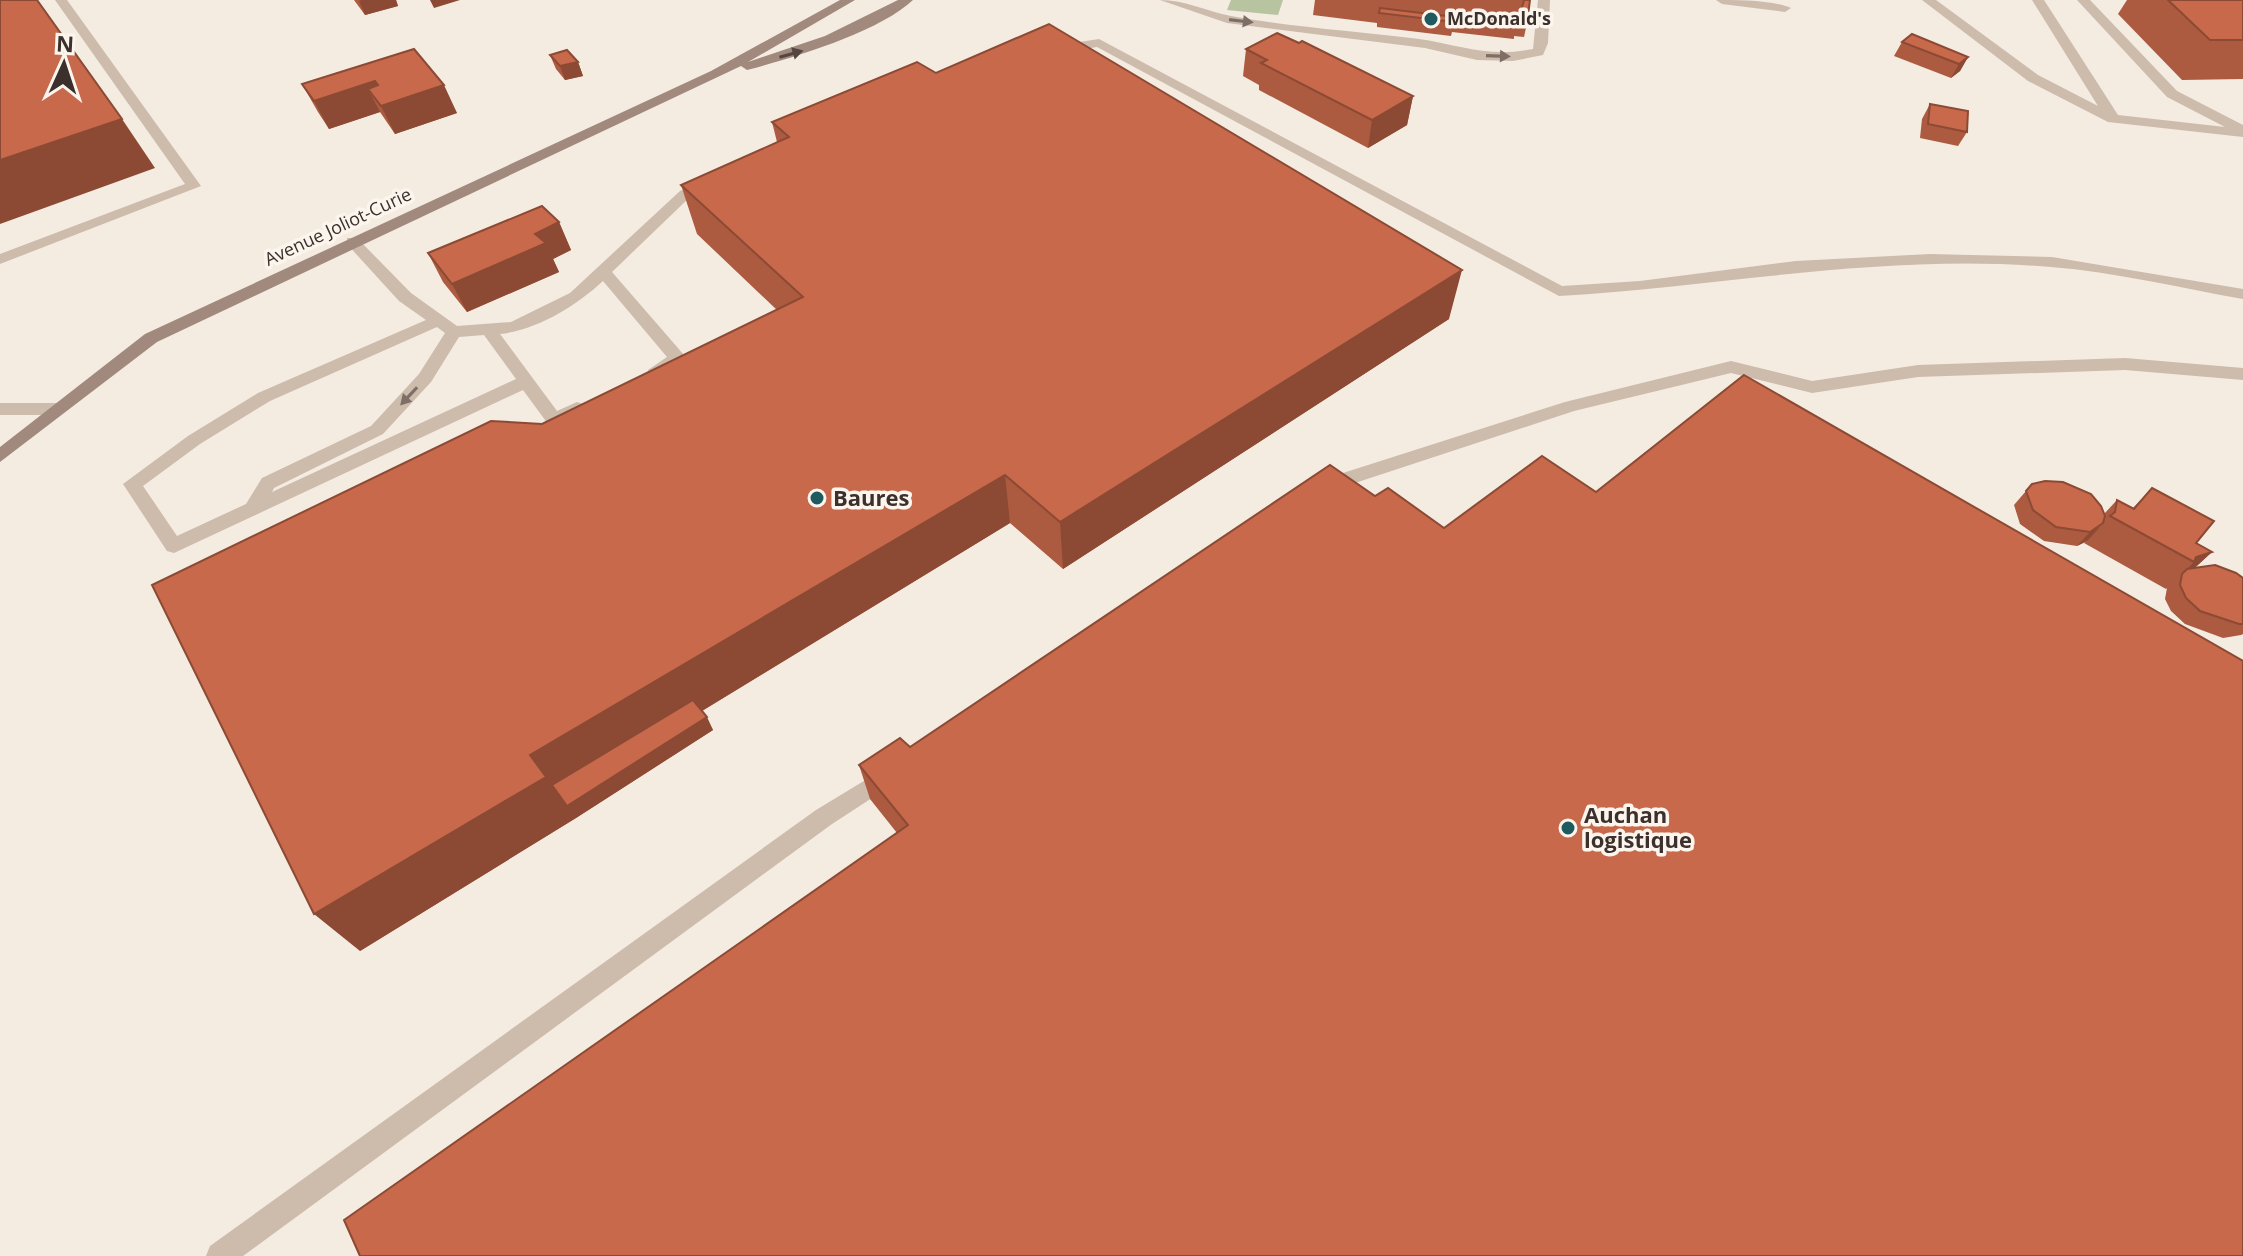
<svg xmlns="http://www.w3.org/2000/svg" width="2243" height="1256" font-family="'Open Sans',sans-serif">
<rect width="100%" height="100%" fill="#f4ebe1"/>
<path fill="#b8c4a0" d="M 1231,0 L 1283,0 L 1278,15 L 1227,10 Z"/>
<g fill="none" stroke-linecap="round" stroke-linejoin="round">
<path fill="#cdbbac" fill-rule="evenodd" d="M 55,0 L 67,0 L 201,186 L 0,264 L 0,254 L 185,184 Z
M 1160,0 C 1185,0 1206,11 1231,16 C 1292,27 1356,31 1419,39 C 1460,45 1489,58 1533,49 L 1538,0 L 1550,0 L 1548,43 L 1543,55 L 1513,61 L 1477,60 L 1425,48 L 1227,23 Z
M 1716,0 C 1738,0 1773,0 1791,8 L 1785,12 L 1722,4 Z
M 1922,0 L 1936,0 L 2038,75 L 2098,106 L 2032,0 L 2044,0 L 2118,115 L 2225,127 L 2167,97 L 2077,0 L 2090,0 L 2177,91 L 2243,125 L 2243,137 L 2108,122 L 2028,81 Z
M 1099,39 L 1562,286 L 1640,281 L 1796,261 L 1930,254 L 2052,257 L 2243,289 L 2243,299 C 2180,288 2115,272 2051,267 C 1885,253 1724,286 1559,296 L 1097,47 L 1060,53 L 1053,49 L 1060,45 Z
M 706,180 L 713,184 L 711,187 L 690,197 L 612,272 L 684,355 L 686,359 C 679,368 661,377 650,374 L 648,370 L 667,357 L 603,281 C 576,306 537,330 500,334 L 557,411 L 577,402 L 583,404 L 586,408 C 578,417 560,428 548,424 L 523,390 L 174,553 L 167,551 L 123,484 L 188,436 L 258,393 L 426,320 L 399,301 L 347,244 L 347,238 L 357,238 L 411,293 L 457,326 L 511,322 L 570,293 L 680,191 ZM 437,327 L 445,333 L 419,374 L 371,426 L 262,478 L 246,504 L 177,536 L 143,486 L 200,444 L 270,401 ZM 484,335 L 516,379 L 272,492 L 274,488 L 383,434 L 431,382 L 459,337 Z
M 2125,358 L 2243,368 L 2243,380 L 2125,370 L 1918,377 L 1812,393 L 1731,373 L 1574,411 L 1355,483 L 1328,499 L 1319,492 L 1343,473 L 1565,402 L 1731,361 L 1812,381 L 1918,365 Z
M 0,403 L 59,403 L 68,409 L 59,415 L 0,415 Z
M 887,767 L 895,769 L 898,776 L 895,783 L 832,824 L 243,1256 L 206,1256 L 210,1246 L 816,810 Z"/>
<path fill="#a18a7d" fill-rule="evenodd" d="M 840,0 L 855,0 L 748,62 L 825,36 L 898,0 L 913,0 C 879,32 793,58 747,70 L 741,66 L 157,342 L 0,462 L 0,447 L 145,334 L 711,71 Z"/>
</g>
<path fill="#ac5a40" d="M 354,0 L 396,0 L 398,6 L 365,15 Z
M 1315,0 L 1530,0 L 1527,23 L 1524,37 L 1514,36 L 1514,39 L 1452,32 L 1451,36 L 1377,27 L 1377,23 L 1313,15 Z
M 2127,0 L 2243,0 L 2243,79 L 2182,80 L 2118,14 Z
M 1902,42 L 1968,57 L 1960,71 L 1951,78 L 1894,56 Z
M 414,49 L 457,113 L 395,134 L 380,112 L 329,129 L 318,112 L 302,84 Z
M 1246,49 L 1413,96 L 1407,125 L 1368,148 L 1259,90 L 1259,85 L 1243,76 Z
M 550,55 L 578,62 L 583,76 L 565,80 L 556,69 Z
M 936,73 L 1449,319 L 1063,569 L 1010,523 L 702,711 L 713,730 L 576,818 L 360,951 L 542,424 L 777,310 L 697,234 L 681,185 L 777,142 L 772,122 Z
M 1930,104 L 1967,132 L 1958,146 L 1920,138 L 1922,119 Z
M 559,222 L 571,250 L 553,259 L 559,272 L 467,312 L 443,282 L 428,253 Z
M 2032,484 L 2104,514 L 2117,500 L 2133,508 L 2152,488 L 2196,543 L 2212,552 L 2194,568 L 2243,578 L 2243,634 L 2241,635 L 2223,638 L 2185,624 L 2171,611 L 2165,599 L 2167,588 L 2166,589 L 2084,543 L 2087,541 L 2077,546 L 2044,541 L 2020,524 L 2014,505 Z
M 1596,492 L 897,833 L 870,799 L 859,765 L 910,747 L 1375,496 L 1444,528 Z"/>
<path fill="#8c4a34" d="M 362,0 L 396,0 L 398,6 L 365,15 L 359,1 Z
M 430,0 L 460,0 L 434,8 Z
M 1968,57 L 1960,71 L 1951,78 L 1959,64 Z
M 578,62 L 583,76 L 565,80 L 560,66 Z
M 375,81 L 387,104 L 444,85 L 457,113 L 395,134 L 381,106 L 368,89 L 380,112 L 329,129 L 314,101 Z
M 1413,96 L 1407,125 L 1368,148 L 1372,120 Z
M 122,119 L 155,168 L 0,224 L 0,160 Z
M 559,222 L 571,250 L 553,259 L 559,272 L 467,312 L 452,284 L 535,234 Z
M 1462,270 L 1449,319 L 1063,569 L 1060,522 Z
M 1005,475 L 1010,523 L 561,797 L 707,717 L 713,730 L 576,818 L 360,951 L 314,914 L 530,755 Z
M 2100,527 L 2087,541 L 2077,546 L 2090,532 Z
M 2212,552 L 2183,579 L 2182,574 L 2194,562 L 2196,557 Z"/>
<path fill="#c8694b" stroke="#8c4a34" stroke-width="2" d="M 0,0 L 37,0 L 122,119 L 0,160 Z
M 1524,0 L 1530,0 L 1527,23 L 1518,22 Z
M 2168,0 L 2243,0 L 2243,40 L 2210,40 Z
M 1380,8 L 1455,17 L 1454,22 L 1379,13 Z
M 1049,24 L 1462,270 L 1060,522 L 1005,475 L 530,755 L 546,777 L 314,914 L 152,585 L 491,421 L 542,424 L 803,297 L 681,185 L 789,137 L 772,122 L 917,62 L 936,73 Z
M 1277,33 L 1299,43 L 1302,41 L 1413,96 L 1372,120 L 1261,63 L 1267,60 L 1246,49 Z
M 1912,34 L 1968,57 L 1959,64 L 1902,42 Z
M 414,49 L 444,85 L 381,106 L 368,89 L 378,85 L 375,81 L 314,101 L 302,84 Z
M 567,50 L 578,62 L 560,66 L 550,55 Z
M 1930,104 L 1968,111 L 1967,132 L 1928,124 Z
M 542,206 L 559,222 L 535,234 L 546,243 L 452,284 L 428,253 Z
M 1744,375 L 2243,661 L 2243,1256 L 360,1256 L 344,1220 L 908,825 L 859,765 L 900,738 L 910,747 L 1330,465 L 1375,496 L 1388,488 L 1444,528 L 1542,456 L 1596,492 Z
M 2045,481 L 2063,482 L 2091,494 L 2101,506 L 2105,516 L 2103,523 L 2090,532 L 2056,527 L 2033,510 L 2026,491 L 2032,484 Z
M 2152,488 L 2214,521 L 2196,543 L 2212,552 L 2196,557 L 2194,562 L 2110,516 L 2115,512 L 2117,500 L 2134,509 Z
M 2215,565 L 2236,573 L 2243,578 L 2243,624 L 2239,624 L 2200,611 L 2186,598 L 2180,585 L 2182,574 L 2187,569 Z
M 693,700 L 707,717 L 567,806 L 552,785 Z"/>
<defs><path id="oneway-solid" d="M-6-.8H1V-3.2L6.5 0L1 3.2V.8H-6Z" transform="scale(2)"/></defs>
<g fill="#7d6f65">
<use href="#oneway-solid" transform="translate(1241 21) rotate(7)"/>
<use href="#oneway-solid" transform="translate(1498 56) rotate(2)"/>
<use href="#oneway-solid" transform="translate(409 396) rotate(133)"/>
</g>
<use fill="#544640" href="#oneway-solid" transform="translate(791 54) rotate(-16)"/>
<g fill="#1f5a5e" stroke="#fbf5ee" stroke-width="3">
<circle cx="1431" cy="19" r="8"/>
<circle cx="817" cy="498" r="8"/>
<circle cx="1568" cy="828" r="8"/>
</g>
<g text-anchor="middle" stroke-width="7" stroke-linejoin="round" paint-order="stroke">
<g font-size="18" font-weight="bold" fill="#3b302b" stroke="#fbf5ee" text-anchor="start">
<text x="1447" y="25">McDonald's</text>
</g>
<g font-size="18" fill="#3b302b" stroke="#fbf5ee">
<text transform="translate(338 227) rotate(-25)" y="6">Avenue Joliot-Curie</text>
</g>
<g font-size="22" font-weight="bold" fill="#3b302b" stroke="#fbf5ee" text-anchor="start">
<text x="833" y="506">Baures</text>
<text x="1584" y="823">Auchan<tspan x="1584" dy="25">logistique</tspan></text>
</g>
</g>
<g transform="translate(64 64) rotate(3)" stroke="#fbf5ee" stroke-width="6" paint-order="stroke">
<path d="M0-6L14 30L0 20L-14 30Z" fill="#3b302b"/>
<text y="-12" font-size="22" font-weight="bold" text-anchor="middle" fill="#3b302b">N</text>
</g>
</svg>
